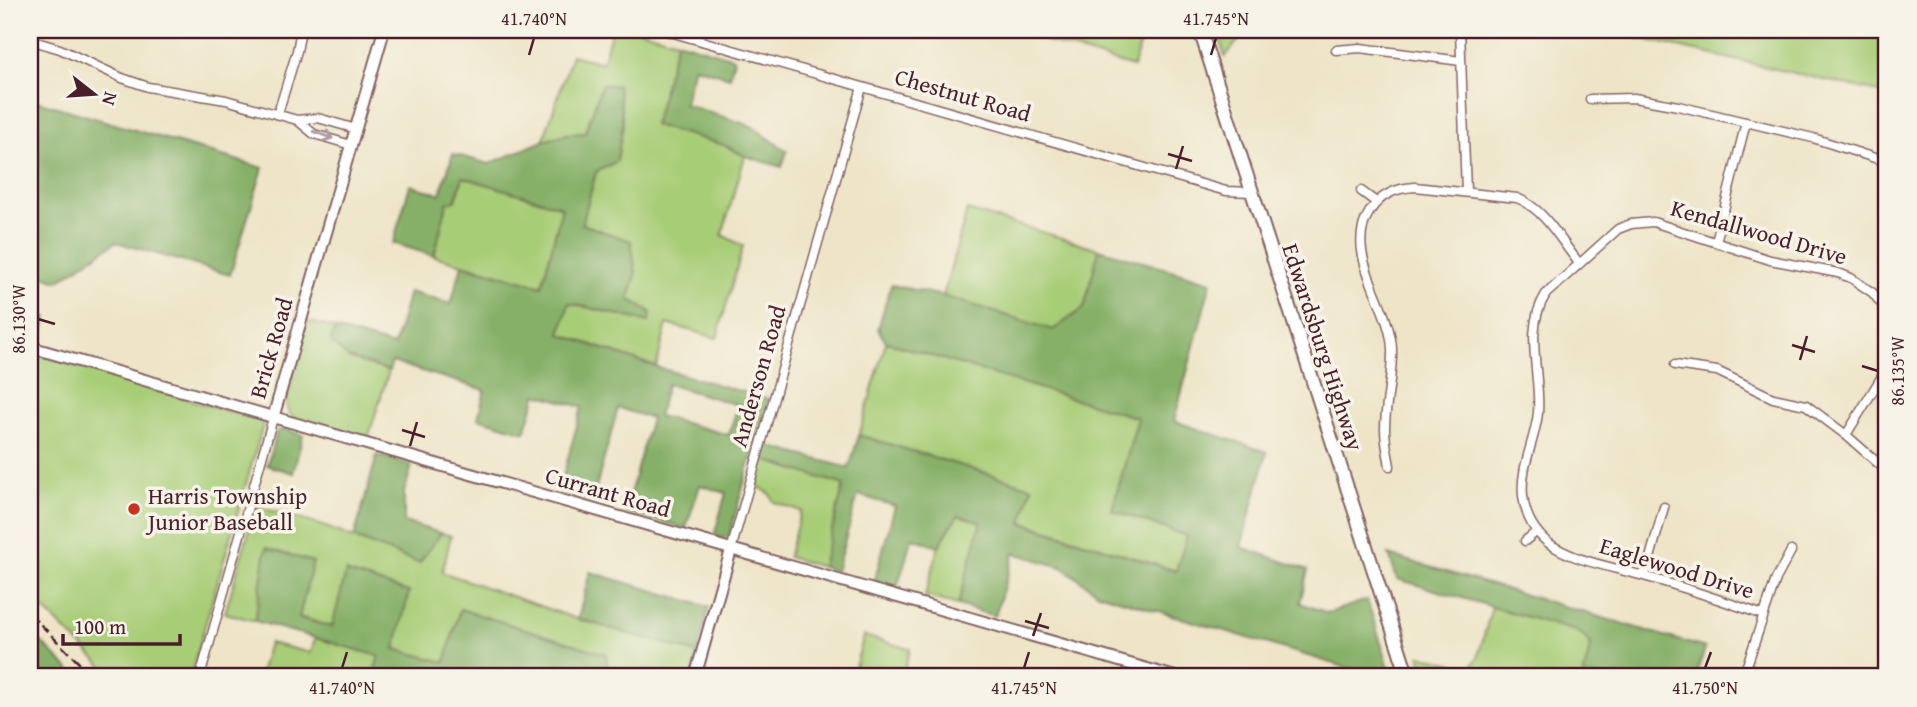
<svg xmlns="http://www.w3.org/2000/svg" width="1917" height="707" font-family="'Gentium Book Plus',serif">
<rect width="100%" height="100%" fill="#f7f3e8"/>
<filter id="ink" filterUnits="userSpaceOnUse"><feTurbulence type="fractalNoise" baseFrequency=".0143" numOctaves="2"/><feDisplacementMap in="SourceGraphic" scale="14" xChannelSelector="R" yChannelSelector="G"/><feConvolveMatrix kernelMatrix="1 2 1 2 8 2 1 2 1" color-interpolation-filters="sRGB"/></filter>
<filter id="wash" filterUnits="userSpaceOnUse"><feTurbulence type="fractalNoise" baseFrequency=".00686" numOctaves="4" result="noise"/><feDisplacementMap in="SourceGraphic" scale="28" xChannelSelector="R" yChannelSelector="G"/><feGaussianBlur stdDeviation="1.57" result="paint"/><feColorMatrix in="noise" values="0 0 0 0 0 0 0 0 0 0 0 0 0 0 0 0 0 1.4 0 .05"/><feComposite in="paint" operator="in"/></filter>
<g filter="url(#wash)">
<rect width="100%" height="100%" fill="#eee5c8"/>
<path fill="#a8cd77" stroke="#797651" stroke-width="2" d="M 612,30 L 639,30 L 677,41 L 654,125 L 724,145 L 745,156 L 722,235 L 743,246 L 717,338 L 667,324 L 656,367 L 560,334 L 569,303 L 649,322 L 651,312 L 629,299 L 636,274 L 582,225 L 596,172 L 602,84 L 585,133 L 567,134 L 543,141 L 572,55 L 602,63 Z
M 1009,30 L 1144,30 L 1133,67 Z
M 1217,30 L 1247,30 L 1225,57 Z
M 1602,30 L 1887,30 L 1887,94 Z
M 463,177 L 562,207 L 542,286 L 434,256 L 447,203 L 456,201 Z
M 967,210 L 1099,249 L 1084,308 L 1053,330 L 943,296 Z
M 308,321 L 335,329 L 331,342 L 348,358 L 389,371 L 368,438 L 295,419 L 288,411 L 286,403 Z
M 886,342 L 1138,418 L 1112,510 L 1187,536 L 1176,571 L 1022,522 L 1032,487 L 859,435 Z
M 30,352 L 264,422 L 190,677 L 114,677 L 30,596 Z
M 764,460 L 844,485 L 822,567 L 788,557 L 801,511 L 774,502 L 769,493 L 757,486 Z
M 256,506 L 323,526 L 419,563 L 441,533 L 451,536 L 442,572 L 577,619 L 697,653 L 691,677 L 672,677 L 645,670 L 643,677 L 608,677 L 606,654 L 460,609 L 445,663 L 394,649 L 347,572 L 332,627 L 299,617 L 267,549 L 255,621 L 225,613 Z
M 957,515 L 982,522 L 958,605 L 925,596 L 939,546 Z
M 1492,607 L 1579,632 L 1591,644 L 1583,677 L 1432,677 L 1425,675 L 1420,655 L 1470,668 L 1478,657 Z
M 864,636 L 910,649 L 902,677 L 852,677 Z
M 315,638 L 379,656 L 373,677 L 259,677 L 269,643 L 311,653 Z"/>
<path fill="#86b068" stroke="#68684a" stroke-width="2" fill-rule="evenodd" d="M 677,41 L 734,58 L 730,77 L 694,67 L 684,104 L 751,126 L 787,151 L 782,167 L 745,156 L 724,145 L 654,125 Z
M 602,84 L 618,86 L 623,124 L 617,161 L 596,172 L 582,224 L 631,241 L 636,274 L 629,299 L 651,313 L 649,322 L 569,303 L 560,334 L 656,367 L 768,399 L 729,536 L 723,538 L 714,536 L 726,493 L 700,485 L 686,528 L 625,512 L 651,418 L 618,408 L 592,502 L 559,491 L 582,407 L 537,394 L 525,432 L 478,418 L 485,390 L 392,362 L 389,371 L 348,358 L 331,342 L 335,329 L 394,346 L 409,292 L 451,304 L 462,265 L 542,286 L 562,207 L 463,177 L 455,201 L 447,203 L 434,256 L 393,243 L 410,185 L 440,194 L 453,154 L 489,164 L 543,141 L 567,134 L 585,133 ZM 667,384 L 738,405 L 729,435 L 658,416 Z
M 30,99 L 263,168 L 230,275 L 116,242 L 58,281 L 35,273 L 30,289 Z
M 1099,249 L 1211,282 L 1174,421 L 1267,452 L 1241,547 L 1308,570 L 1300,603 L 1328,613 L 1367,600 L 1392,677 L 1365,677 L 1365,673 L 1098,593 L 1062,567 L 1014,553 L 995,616 L 958,605 L 981,522 L 958,515 L 939,546 L 912,538 L 897,588 L 874,582 L 895,506 L 858,495 L 836,571 L 822,567 L 844,485 L 764,460 L 768,446 L 849,468 L 859,435 L 1032,487 L 1022,523 L 1176,571 L 1187,536 L 1112,510 L 1138,418 L 886,342 L 878,329 L 891,285 L 943,296 L 1053,330 L 1084,308 Z
M 30,311 L 47,317 L 41,343 L 30,340 Z
M 284,429 L 303,435 L 293,473 L 267,465 L 277,431 Z
M 377,455 L 412,465 L 404,493 L 404,522 L 441,533 L 419,563 L 354,538 Z
M 266,548 L 313,562 L 299,618 L 332,627 L 346,572 L 409,592 L 395,649 L 445,662 L 460,609 L 606,654 L 608,677 L 373,677 L 379,656 L 255,621 Z
M 1389,555 L 1705,648 L 1696,677 L 1583,677 L 1591,644 L 1579,632 L 1397,579 Z
M 590,572 L 709,607 L 697,653 L 578,619 Z
M 30,631 L 77,677 L 30,677 Z"/>
</g>
<g filter="url(#ink)">
<g fill="none" stroke-linecap="round" stroke-linejoin="round">
<defs>
<path id="street" d="M 663,30 L 1226,191 L 1252,192
M 1460,30 L 1466,191
M 30,40 L 60,49 L 122,78 L 148,87 L 226,100 L 297,120 L 318,118 L 356,129
M 1336,50 L 1360,48 L 1461,61
M 1590,99 L 1634,98 L 1678,106 L 1813,138 L 1887,162
M 278,113 L 297,51 L 301,30
M 297,120 L 314,134 L 351,145
M 1361,191 L 1376,202
M 1716,242 L 1746,122
M 1675,365 L 1717,371 L 1773,398 L 1806,405 L 1846,435 L 1887,471
M 1846,435 L 1887,368
M 1390,466 C 1388,454 1385,442 1385,429 C 1385,402 1393,376 1392,349 C 1390,303 1342,254 1370,211 C 1381,194 1396,188 1415,187 L 1517,198 C 1545,209 1560,240 1579,263
M 1525,541 L 1536,532
M 731,550 L 862,87
M 1645,576 L 1664,507
M 1763,615 C 1724,601 1686,588 1647,577 C 1615,567 1574,562 1547,542 C 1533,530 1525,514 1523,496 C 1520,467 1535,441 1538,413 C 1541,373 1523,330 1546,294 L 1618,229 L 1631,224 L 1653,222 L 1770,260 L 1838,273 L 1851,278 L 1873,293 L 1887,311
M 200,677 L 273,418
M 1743,677 L 1776,579 L 1791,551
M 1878,677 L 1887,663"/>
<path id="secondary" d="M 30,347 L 1175,677
M 273,418 L 384,30
M 695,677 L 731,550"/>
<path id="primary" d="M 1200,30 L 1408,677"/>
</defs>
<use href="#street" stroke="#836462" stroke-width="11"/>
<use href="#secondary" stroke="#836462" stroke-width="14"/>
<use href="#primary" stroke="#836462" stroke-width="16"/>
<use href="#street" stroke="#fff" stroke-width="8"/>
<use href="#secondary" stroke="#fff" stroke-width="10"/>
<use href="#primary" stroke="#fff" stroke-width="12"/>
<path stroke="#4a1f2b" stroke-width="2.5" stroke-dasharray="10 5" stroke-linecap="butt" d="M 30,614 L 93,677"/>
</g>
<defs><path id="oneway-shaft" d="M-6 0H5M1.5-3L5.5 0L1.5 3" fill="none" stroke-width="1.6" stroke-linecap="round" stroke-linejoin="round" transform="scale(1.75)"/></defs>
<use stroke="#ae9aa0" href="#oneway-shaft" transform="translate(323 135) rotate(20)"/>
</g>
<path fill="none" stroke="#4a1f2b" stroke-width="2.5" d="M 529,55 L 534,38M 1211,55 L 1216,38M 1168,154 L 1192,161M 1176,169 L 1183,146M 38,319 L 55,324M 1792,345 L 1815,352M 1800,360 L 1807,336M 1862,366 L 1878,371M 402,430 L 425,437M 410,446 L 417,422M 1025,621 L 1049,628M 1033,636 L 1041,613M 342,668 L 347,652M 1024,668 L 1029,652M 1705,668 L 1711,652"/>
<circle fill="#c8321e" stroke="#f7f3e8" stroke-width="2.5" cx="134" cy="509" r="7"/>
<g text-anchor="middle" stroke-width="7" stroke-linejoin="round" paint-order="stroke">
<g font-size="23" fill="#4a1f2b" stroke="#f7f3e8">
<text transform="translate(963 95) rotate(16)" y="8">Chestnut Road</text>
<text transform="translate(1759 232) rotate(16)" y="8">Kendallwood Drive</text>
<text transform="translate(1323 347) rotate(72)" y="8">Edwardsburg Highway</text>
<text transform="translate(271 348) rotate(-74)" y="8">Brick Road</text>
<text transform="translate(758 376) rotate(-74)" y="8">Anderson Road</text>
<text transform="translate(608 492) rotate(16)" y="8">Currant Road</text>
<text transform="translate(1677 568) rotate(17)" y="8">Eaglewood Drive</text>
</g>
<g font-size="23" fill="#4a1f2b" stroke="#f7f3e8" text-anchor="start">
<text x="148" y="504">Harris Township<tspan x="148" dy="26">Junior Baseball</tspan></text>
</g>
</g>
<rect width="1917" height="707" fill="none" stroke="#f7f3e8" stroke-width="77"/>
<g transform="translate(94 94) rotate(107)" stroke="#f7f3e8" stroke-width="5" paint-order="stroke">
<path d="M0-5L12 26L0 18L-12 26Z" fill="#4a1f2b"/>
<text y="-10" font-size="19" font-weight="bold" text-anchor="middle" fill="#4a1f2b">N</text>
</g>
<path d="M63 634v10h117v-10" fill="none" stroke="#4a1f2b" stroke-width="3.5"/>
<text x="74" y="634" font-size="21" fill="#4a1f2b" stroke="#f7f3e8" stroke-width="5" paint-order="stroke">100 m</text>
<rect x="38" y="38" width="1840" height="630" fill="none" stroke="#4a1f2b" stroke-width="2.5"/>
<g font-size="18" text-anchor="middle" fill="#4a1f2b">
<text x="534" y="25">41.740°N</text>
<text x="1216" y="25">41.745°N</text>
<text transform="translate(19 319) rotate(-90)" y="6">86.130°W</text>
<text transform="translate(1898 371) rotate(-90)" y="6">86.135°W</text>
<text x="342" y="694">41.740°N</text>
<text x="1024" y="694">41.745°N</text>
<text x="1705" y="694">41.750°N</text>
</g>
</svg>
